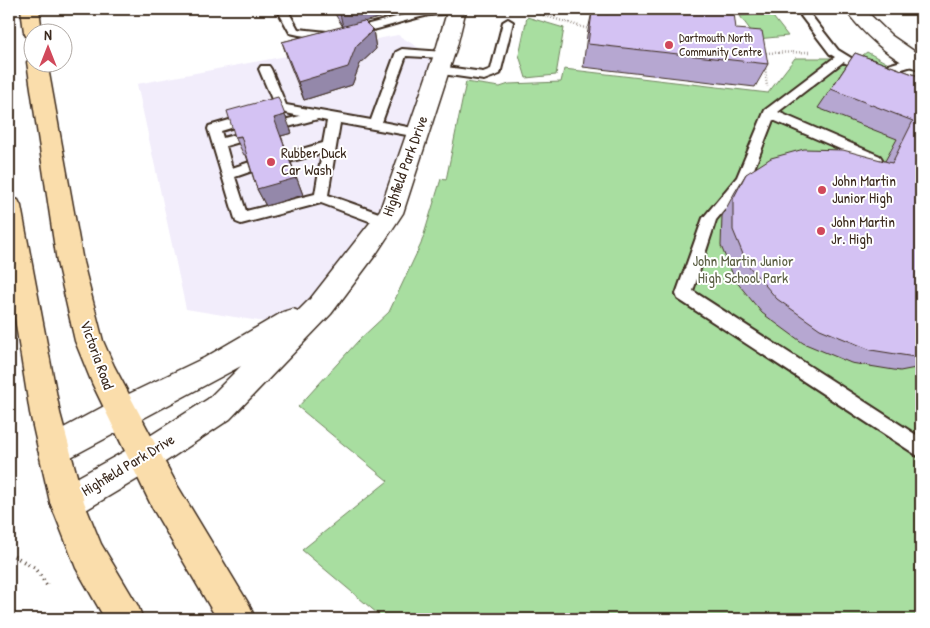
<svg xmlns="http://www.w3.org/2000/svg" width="930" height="628" font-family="'Patrick Hand',sans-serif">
<rect width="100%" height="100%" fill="#fff"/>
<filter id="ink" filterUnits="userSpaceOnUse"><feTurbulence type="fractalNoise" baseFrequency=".02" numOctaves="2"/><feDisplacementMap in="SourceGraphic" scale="10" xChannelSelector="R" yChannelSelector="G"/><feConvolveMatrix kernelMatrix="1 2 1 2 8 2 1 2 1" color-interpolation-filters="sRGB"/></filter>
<g filter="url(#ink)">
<path fill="#f2edfb" d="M 398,35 L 445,64 L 420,160 L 389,226 L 308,329 L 186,309 L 137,84 Z"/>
<path fill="#a8dea0" stroke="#72845f" d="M 770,13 L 788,36 L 757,39 L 740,16 Z
M 527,17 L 564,28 L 556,75 L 526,78 L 519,55 Z
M 867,52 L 921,82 L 921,619 L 384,619 L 302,550 L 388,481 L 298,407 L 358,341 L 389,312 L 421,244 L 441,179 L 446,180 L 466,82 L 500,87 L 509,84 L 561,82 L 564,69 L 768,93 L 795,58 L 859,58 Z"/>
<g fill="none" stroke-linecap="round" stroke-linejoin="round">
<defs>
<path id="lane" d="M 277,9 L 287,9 L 298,29 L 327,32 L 342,31 L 427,9 L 462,9 C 455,16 436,13 425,16 C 377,27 341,46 290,33 Z
M 806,13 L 810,14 L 838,50 L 856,61 L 850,65 L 843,62 L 778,112 L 880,156 L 882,159 L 880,162 L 870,162 L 773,120 L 750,179 L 716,220 L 693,291 L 921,438 L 921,458 L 678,299 L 676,294 L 703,218 L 737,177 L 765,110 L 835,57 L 830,54 L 801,16 Z
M 508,19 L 513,22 L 500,74 L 484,80 L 435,73 L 433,70 L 435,67 L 439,66 L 483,72 L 491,69 L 503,22 Z
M 402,49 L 444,52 L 450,55 L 444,58 L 406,56 L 382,122 L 418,129 L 423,130 L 424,133 L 423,136 L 418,137 L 340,123 L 328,195 L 390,217 L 392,221 L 390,225 L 385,227 L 321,203 L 241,224 L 236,222 L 208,129 L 209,126 L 250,114 L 256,118 L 254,121 L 221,131 L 223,138 L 238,134 L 243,135 L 244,138 L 243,141 L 226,146 L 232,168 L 253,161 L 258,163 L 260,166 L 258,169 L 235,177 L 246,211 L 315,194 L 322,153 L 289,162 L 284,160 L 282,157 L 284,154 L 323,143 L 327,121 L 318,119 L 288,127 L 284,126 L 282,123 L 284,120 L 300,116 L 277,111 L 259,69 L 261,66 L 269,66 L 271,69 L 286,105 L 371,120 L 396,52 Z
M 915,57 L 919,58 L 921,61 L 919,64 L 875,77 L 869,73 L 871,70 Z"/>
<path id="street" d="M 845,9 L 864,9 L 892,36 L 921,56 L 921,70 C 895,64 860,31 845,9 Z"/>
<path id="secondary" d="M 448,9 L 466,9 L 457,46 L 403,213 L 376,254 L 331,314 L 230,419 L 156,468 L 79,514 L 67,519 L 55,514 L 50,502 L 55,490 L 134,446 L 208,399 L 241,366 L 54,466 L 43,461 L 38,450 L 43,439 L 110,403 L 204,358 L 283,312 L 293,309 L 298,311 L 311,298 L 380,210 L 437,46 Z"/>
<path id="primary" d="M 21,9 L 39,9 L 42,32 L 32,32 L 32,37 L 26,36 L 24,32 Z
M 32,57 L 32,62 L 47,62 L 83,262 L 103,341 L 114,366 L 177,485 L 250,606 L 255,619 L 217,619 L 153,509 L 92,383 L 75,341 L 57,262 L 27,62 Z
M 9,197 L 18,200 L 21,206 L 60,413 L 84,502 L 101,544 L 138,606 L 143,619 L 105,619 L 76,568 L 50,502 L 30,413 L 9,281 Z"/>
</defs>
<use href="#lane" stroke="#3b2a1e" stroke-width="4"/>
<use href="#street" stroke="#3b2a1e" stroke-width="3"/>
<use href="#secondary" stroke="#3b2a1e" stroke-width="3"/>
<use href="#primary" stroke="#3b2a1e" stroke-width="3"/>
<path stroke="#3b2a1e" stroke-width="2.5" stroke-dasharray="0.5 2.5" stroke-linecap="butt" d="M 523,9 L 592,30
M 763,53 L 809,52
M 765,66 L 767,87"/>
<path stroke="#3b2a1e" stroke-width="4" stroke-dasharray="1 4.5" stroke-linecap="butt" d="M 9,553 L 35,568 L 49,588"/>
<use href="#lane" fill="#fff" fill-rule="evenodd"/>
<use href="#street" fill="#fff" fill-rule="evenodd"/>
<use href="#secondary" fill="#fff" fill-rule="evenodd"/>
<use href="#primary" fill="#faddab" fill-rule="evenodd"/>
</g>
<path fill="#b6a7d1" stroke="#3b2a1e" d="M 332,9 L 398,9 L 399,13 L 364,21 L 373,30 L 376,49 L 360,64 L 352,85 L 304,100 L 288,60 L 282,42 L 343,27 Z
M 608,9 L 707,10 L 736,29 L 768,64 L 755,87 L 583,67 L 587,35 L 592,12 L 607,14 Z
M 908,9 L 921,9 L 921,13 Z
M 855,53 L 921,77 L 920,175 L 921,176 L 921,367 L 900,371 L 851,363 L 803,343 L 762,313 L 735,280 L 721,246 L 722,216 L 735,192 L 746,174 L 885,161 L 897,139 L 818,108 Z
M 292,133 L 281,136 L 303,195 L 266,206 L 257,189 L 246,155 L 244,155 L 235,137 Z"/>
<path fill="#9488aa" stroke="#3b2a1e" d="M 339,9 L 398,9 L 399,13 L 343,27 Z
M 373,30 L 376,49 L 360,64 L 352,85 L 304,100 L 298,82 L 356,46 Z
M 285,115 L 292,133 L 281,136 L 303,195 L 266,206 L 257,189 L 274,118 Z"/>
<path fill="#d4c2f3" stroke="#3b2a1e" d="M 608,9 L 707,9 L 707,10 L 734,13 L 736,29 L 762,31 L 768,64 L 588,44 L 592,12 L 608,14 Z
M 364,21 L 373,30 L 356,46 L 348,67 L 298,82 L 282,42 Z
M 855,53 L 921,77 L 921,174 L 920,175 L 921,176 L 921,358 L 871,350 L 820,329 L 777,299 L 747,264 L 733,230 L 733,199 L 746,174 L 771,158 L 804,149 L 843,150 L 892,163 L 913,121 L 831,89 Z
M 278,97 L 285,115 L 274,118 L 296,178 L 257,189 L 241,136 L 235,137 L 227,111 Z"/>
</g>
<g fill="#d1495b" stroke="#fff" stroke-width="2">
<circle cx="669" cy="45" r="5"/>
<circle cx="271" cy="162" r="5"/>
<circle cx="822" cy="190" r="5"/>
<circle cx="821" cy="231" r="5"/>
</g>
<g text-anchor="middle" stroke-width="4" stroke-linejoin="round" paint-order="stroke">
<g font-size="12" fill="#3b2a1e" stroke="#fff" text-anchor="start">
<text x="679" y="42">Dartmouth North<tspan x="679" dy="14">Community Centre</tspan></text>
</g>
<g font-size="15" fill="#3b2a1e" stroke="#fff" text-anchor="start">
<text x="281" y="158">Rubber Duck<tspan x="281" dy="17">Car Wash</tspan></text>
<text x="832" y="186">John Martin<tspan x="832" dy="17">Junior High</tspan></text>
<text x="831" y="227">John Martin<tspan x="831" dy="17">Jr. High</tspan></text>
</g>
<g font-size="15" fill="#3b2a1e" stroke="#fff">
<text transform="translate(405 166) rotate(-70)" y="5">Highfield Park Drive</text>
<text transform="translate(97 355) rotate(70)" y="5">Victoria Road</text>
<text transform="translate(128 465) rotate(-31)" y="5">Highfield Park Drive</text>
</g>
<g font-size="15" fill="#5c6045" stroke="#fff">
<text x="743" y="266">John Martin Junior<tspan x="743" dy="17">High School Park</tspan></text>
</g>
</g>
<rect width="930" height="628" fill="none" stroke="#fff" stroke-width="30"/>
<rect x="15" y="15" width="900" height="598" fill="none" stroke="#3b2a1e" stroke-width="2" filter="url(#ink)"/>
<g transform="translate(48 48)"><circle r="24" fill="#ffffff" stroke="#b1aaa5"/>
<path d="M0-4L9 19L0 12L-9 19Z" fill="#d1495b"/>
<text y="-8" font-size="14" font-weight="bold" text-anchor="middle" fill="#3b2a1e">N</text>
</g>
</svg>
